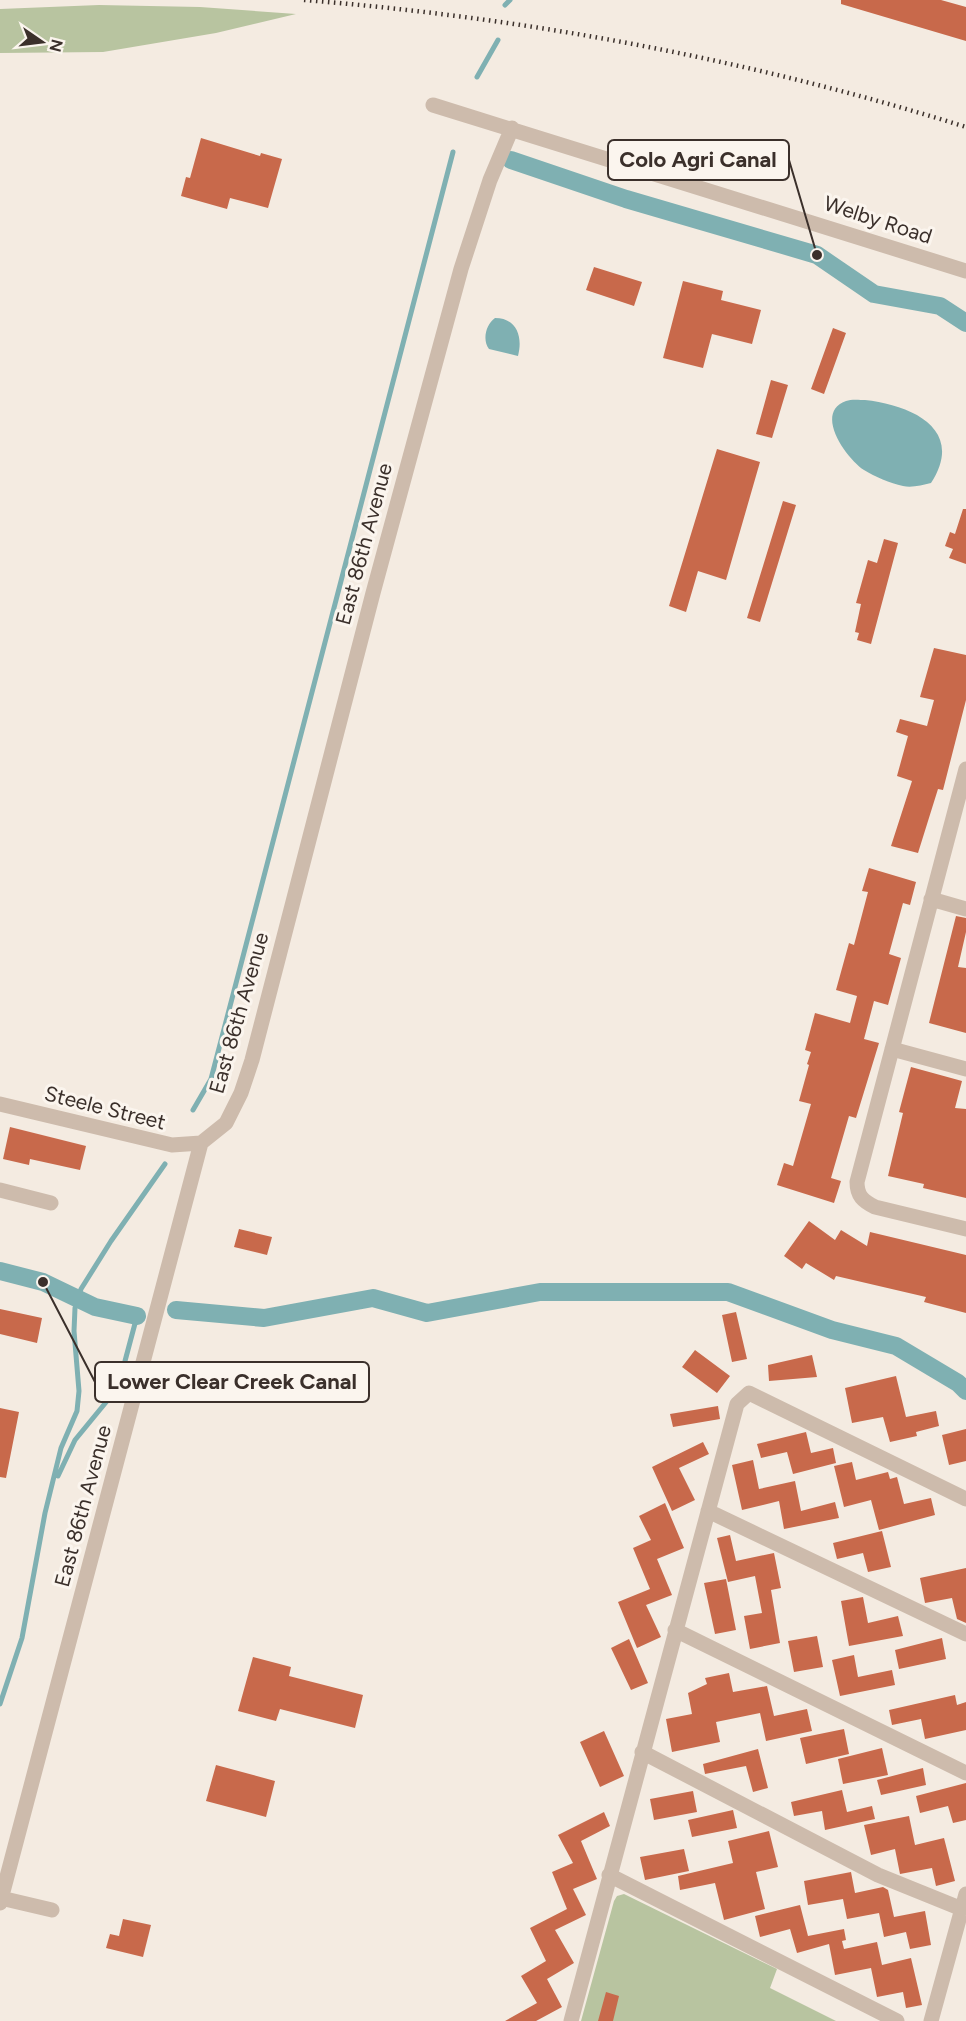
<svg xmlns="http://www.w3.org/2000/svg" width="966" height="2021" font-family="Figtree,sans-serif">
<rect width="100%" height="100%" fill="#f4ebe1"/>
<path fill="#b8c4a0" d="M 99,5 L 200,7 L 296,14 L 216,33 L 103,52 L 0,53 L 0,9 Z
M 624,1894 L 777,1969 L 770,1988 L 836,2021 L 581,2021 L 614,1901 L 617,1896 Z"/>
<path fill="#7fb0b2" d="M 495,318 C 517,318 523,337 518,356 L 489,349 C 482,340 486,324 495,318 Z
M 865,400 C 911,405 966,429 931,483 C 922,485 912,488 903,486 C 890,483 875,477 864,470 C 847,459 813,413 846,401 C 851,399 860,400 865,400 Z"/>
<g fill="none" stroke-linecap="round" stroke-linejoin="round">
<path stroke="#7fb0b2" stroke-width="5" d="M 505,5 L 510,0
M 477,77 L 498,40
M 193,1110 L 211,1079 L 453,152
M 58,1476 L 75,1440 L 107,1401 L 125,1361 L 137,1316
M 0,1704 L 22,1638 L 45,1513 L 61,1448 L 77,1411 L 79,1391 L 74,1331 L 75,1308 L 81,1289 L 111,1241 L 165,1164"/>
<path stroke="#7fb0b2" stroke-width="18" d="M 511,160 L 626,199 L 817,255 L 874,294 L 940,306 L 966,323
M 0,1271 L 43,1282 L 95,1307 L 137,1316
M 176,1310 L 264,1318 L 373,1298 L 427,1313 L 540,1292 L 728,1292 L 832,1330 L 896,1346 L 958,1383 L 966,1391"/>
</g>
<path fill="#c8694b" d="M 841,0 L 941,0 L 966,7 L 966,41 L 841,4 Z
M 201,138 L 260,156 L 261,153 L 282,159 L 268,208 L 230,198 L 227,209 L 181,196 L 186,177 L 190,178 Z
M 594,267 L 642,282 L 634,306 L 586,290 Z
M 683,281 L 723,291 L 721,300 L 761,310 L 752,344 L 712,334 L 703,368 L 663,358 Z
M 833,328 L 846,333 L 824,394 L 811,389 Z
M 771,380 L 788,385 L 772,438 L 756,434 Z
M 717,449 L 760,462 L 726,580 L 698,571 L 686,612 L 669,606 Z
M 783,501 L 796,505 L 760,622 L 747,618 Z
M 963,509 L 966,509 L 966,564 L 949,558 L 953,549 L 945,546 L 950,532 L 955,534 Z
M 884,539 L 898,543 L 871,644 L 857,640 L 859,633 L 855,632 L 861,604 L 856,603 L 868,560 L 877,563 Z
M 934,648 L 966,655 L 966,700 L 943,790 L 938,789 L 918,853 L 891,846 L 912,781 L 897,776 L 908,736 L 896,732 L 900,719 L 927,726 L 934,700 L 920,697 Z
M 869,868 L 916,882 L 910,905 L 903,903 L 889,954 L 901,958 L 888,1005 L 874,1001 L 864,1039 L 879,1043 L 856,1118 L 849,1116 L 831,1178 L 841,1181 L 834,1203 L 777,1185 L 784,1163 L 793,1166 L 811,1104 L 799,1101 L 809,1065 L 807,1064 L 811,1052 L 805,1050 L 815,1013 L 850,1023 L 857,996 L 836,990 L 849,943 L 854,945 L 868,892 L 862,891 Z
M 956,916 L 966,918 L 966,932 L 958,967 L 966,968 L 966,1033 L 929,1023 Z
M 911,1067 L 962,1081 L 955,1108 L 966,1109 L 966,1198 L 923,1188 L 924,1184 L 888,1176 L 903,1113 L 899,1112 Z
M 10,1127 L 86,1146 L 80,1170 L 30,1159 L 29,1165 L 3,1159 Z
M 809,1221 L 835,1240 L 841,1230 L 867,1246 L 870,1232 L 966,1255 L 966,1313 L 924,1302 L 926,1297 L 836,1276 L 834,1280 L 806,1263 L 802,1269 L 784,1256 Z
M 239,1229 L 272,1237 L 267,1255 L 234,1247 Z
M 0,1309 L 42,1318 L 37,1343 L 0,1334 Z
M 736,1312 L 747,1359 L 732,1362 L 722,1315 Z
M 695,1350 L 730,1376 L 717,1393 L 682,1367 Z
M 812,1355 L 817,1377 L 769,1381 L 768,1365 Z
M 896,1376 L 906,1417 L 936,1411 L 939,1426 L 916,1432 L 917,1436 L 890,1442 L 883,1417 L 852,1423 L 845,1388 Z
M 718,1406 L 720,1419 L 673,1427 L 670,1414 Z
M 0,1408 L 19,1412 L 6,1478 L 0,1477 Z
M 966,1429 L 966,1461 L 949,1465 L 942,1435 Z
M 806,1432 L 811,1453 L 833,1448 L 836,1463 L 793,1474 L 787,1452 L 761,1458 L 757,1444 Z
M 703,1442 L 709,1454 L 679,1468 L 695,1500 L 672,1511 L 652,1467 Z
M 753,1460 L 759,1489 L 795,1481 L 801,1511 L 835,1502 L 839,1518 L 784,1529 L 779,1501 L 742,1510 L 732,1465 Z
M 852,1462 L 856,1480 L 888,1472 L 890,1479 L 897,1477 L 904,1504 L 931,1498 L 935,1515 L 879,1530 L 871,1500 L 844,1507 L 834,1466 Z
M 665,1503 L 684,1548 L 657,1559 L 672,1595 L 646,1605 L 661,1637 L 637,1648 L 618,1602 L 650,1589 L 633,1548 L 651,1540 L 639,1516 Z
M 882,1531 L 891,1567 L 868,1572 L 863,1553 L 837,1559 L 833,1543 Z
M 730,1535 L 736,1561 L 774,1553 L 781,1588 L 771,1590 L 780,1643 L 750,1649 L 744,1616 L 762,1613 L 755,1576 L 728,1582 L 717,1538 Z
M 966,1568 L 966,1623 L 957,1619 L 952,1598 L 925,1603 L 920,1578 Z
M 726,1579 L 736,1630 L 715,1634 L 704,1583 Z
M 863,1597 L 868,1623 L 898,1616 L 903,1636 L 849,1646 L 841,1601 Z
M 817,1636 L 823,1667 L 794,1672 L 788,1641 Z
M 942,1638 L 946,1659 L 899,1669 L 895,1650 Z
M 629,1639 L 648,1683 L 631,1690 L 611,1648 Z
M 854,1655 L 858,1677 L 892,1670 L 895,1685 L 840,1696 L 832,1660 Z
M 253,1657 L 291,1667 L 289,1676 L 363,1695 L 355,1728 L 280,1709 L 276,1721 L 238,1711 Z
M 729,1673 L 733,1692 L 767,1686 L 774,1716 L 807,1709 L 812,1731 L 766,1741 L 760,1713 L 716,1722 L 720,1742 L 672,1752 L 666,1719 L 692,1714 L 688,1693 L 707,1684 L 705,1678 Z
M 955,1695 L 957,1705 L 966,1702 L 966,1730 L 925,1739 L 921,1719 L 892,1725 L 889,1710 Z
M 844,1729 L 849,1754 L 806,1764 L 800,1738 Z
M 604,1731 L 624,1776 L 600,1787 L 580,1742 Z
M 882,1748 L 888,1775 L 843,1784 L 838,1759 Z
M 758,1749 L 768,1788 L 753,1792 L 746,1766 L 705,1774 L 703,1764 Z
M 216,1765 L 275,1781 L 266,1817 L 206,1801 Z
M 923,1768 L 926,1785 L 881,1795 L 877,1780 Z
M 966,1783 L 966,1820 L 953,1823 L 948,1806 L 920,1813 L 916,1796 Z
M 842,1790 L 847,1812 L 872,1806 L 875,1819 L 825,1830 L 822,1811 L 794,1816 L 791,1802 Z
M 693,1791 L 697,1812 L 654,1820 L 650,1799 Z
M 733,1810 L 737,1828 L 692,1837 L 688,1820 Z
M 604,1812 L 610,1826 L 581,1841 L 597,1879 L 573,1889 L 586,1915 L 555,1930 L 574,1963 L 547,1979 L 562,2007 L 536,2021 L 505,2021 L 537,2003 L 521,1976 L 546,1961 L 530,1928 L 567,1909 L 552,1872 L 573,1863 L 558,1835 Z
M 909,1816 L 915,1845 L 944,1838 L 955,1881 L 936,1886 L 932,1868 L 900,1874 L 895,1849 L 871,1855 L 864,1825 Z
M 769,1831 L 778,1867 L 756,1872 L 765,1909 L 724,1920 L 715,1883 L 680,1890 L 678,1876 L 733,1863 L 728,1841 Z
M 684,1849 L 689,1871 L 645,1880 L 640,1857 Z
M 851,1872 L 855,1893 L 883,1887 L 888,1890 L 894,1917 L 925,1911 L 931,1945 L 910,1949 L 906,1932 L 884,1937 L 879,1913 L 847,1919 L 843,1899 L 808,1905 L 804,1881 Z
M 800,1905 L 808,1936 L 844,1929 L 846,1940 L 842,1941 L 844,1949 L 877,1942 L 882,1965 L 911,1958 L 922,2005 L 906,2008 L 903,1992 L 877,1997 L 871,1968 L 835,1975 L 829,1944 L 797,1953 L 790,1929 L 760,1937 L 755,1916 Z
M 123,1919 L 151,1925 L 143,1957 L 106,1948 L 110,1934 L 119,1936 Z
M 606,1992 L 619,1996 L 613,2021 L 598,2021 Z"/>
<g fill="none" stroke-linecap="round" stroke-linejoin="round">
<path stroke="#cdbbac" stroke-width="15" d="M 433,105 L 966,271
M 966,769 L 857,1182 C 857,1196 863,1201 875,1207 L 966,1229
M 931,899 L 966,909
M 892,1049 L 966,1069
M 0,1104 L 172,1145 L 201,1143
M 0,1190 L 51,1203
M 708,1511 L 966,1634
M 675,1630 L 966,1773
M 642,1752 L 878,1875 L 962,1909
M 609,1875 L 897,2021
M 1,1898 L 52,1910
M 0,1903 L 201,1143 L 226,1123 L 241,1093 L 252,1060 L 373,593 L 461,269 L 490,180 L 512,128
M 571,2021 L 737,1404 L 749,1393 L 966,1499
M 931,2021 L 966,1894"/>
<path stroke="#3b302b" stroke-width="4.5" stroke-dasharray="1.5 4.5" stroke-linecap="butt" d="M 304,0 C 528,18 752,60 966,127"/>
</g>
<g text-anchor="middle" stroke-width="6" stroke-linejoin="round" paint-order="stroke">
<g font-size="21" fill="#3b302b" stroke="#fbf5ee">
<text transform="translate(878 220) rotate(18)" y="7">Welby Road</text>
<text transform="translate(364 544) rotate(-75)" y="7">East 86th Avenue</text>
<text transform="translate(239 1013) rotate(-74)" y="7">East 86th Avenue</text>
<text transform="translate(105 1108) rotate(14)" y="7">Steele Street</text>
<text transform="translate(83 1506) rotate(-75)" y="7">East 86th Avenue</text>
</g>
</g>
<path fill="none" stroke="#3b302b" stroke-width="2" d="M817 255L789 160M43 1282L95 1382"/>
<g fill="#3b302b" stroke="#fbf5ee" stroke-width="2">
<circle cx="817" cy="255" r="6"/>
<circle cx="43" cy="1282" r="6"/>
</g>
<g fill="#fbf5ee" stroke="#3b302b" stroke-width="2">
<rect x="608" y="140" width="181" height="40" rx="6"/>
<rect x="95" y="1362" width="274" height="40" rx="6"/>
</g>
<g font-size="22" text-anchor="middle" font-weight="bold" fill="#3b302b">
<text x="698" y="167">Colo Agri Canal</text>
<text x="232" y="1389">Lower Clear Creek Canal</text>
</g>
<g transform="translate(42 42) rotate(104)" stroke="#fbf5ee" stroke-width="4.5" paint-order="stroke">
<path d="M0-4.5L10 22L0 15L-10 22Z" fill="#3b302b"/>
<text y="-9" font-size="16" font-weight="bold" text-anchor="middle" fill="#3b302b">N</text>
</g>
</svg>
